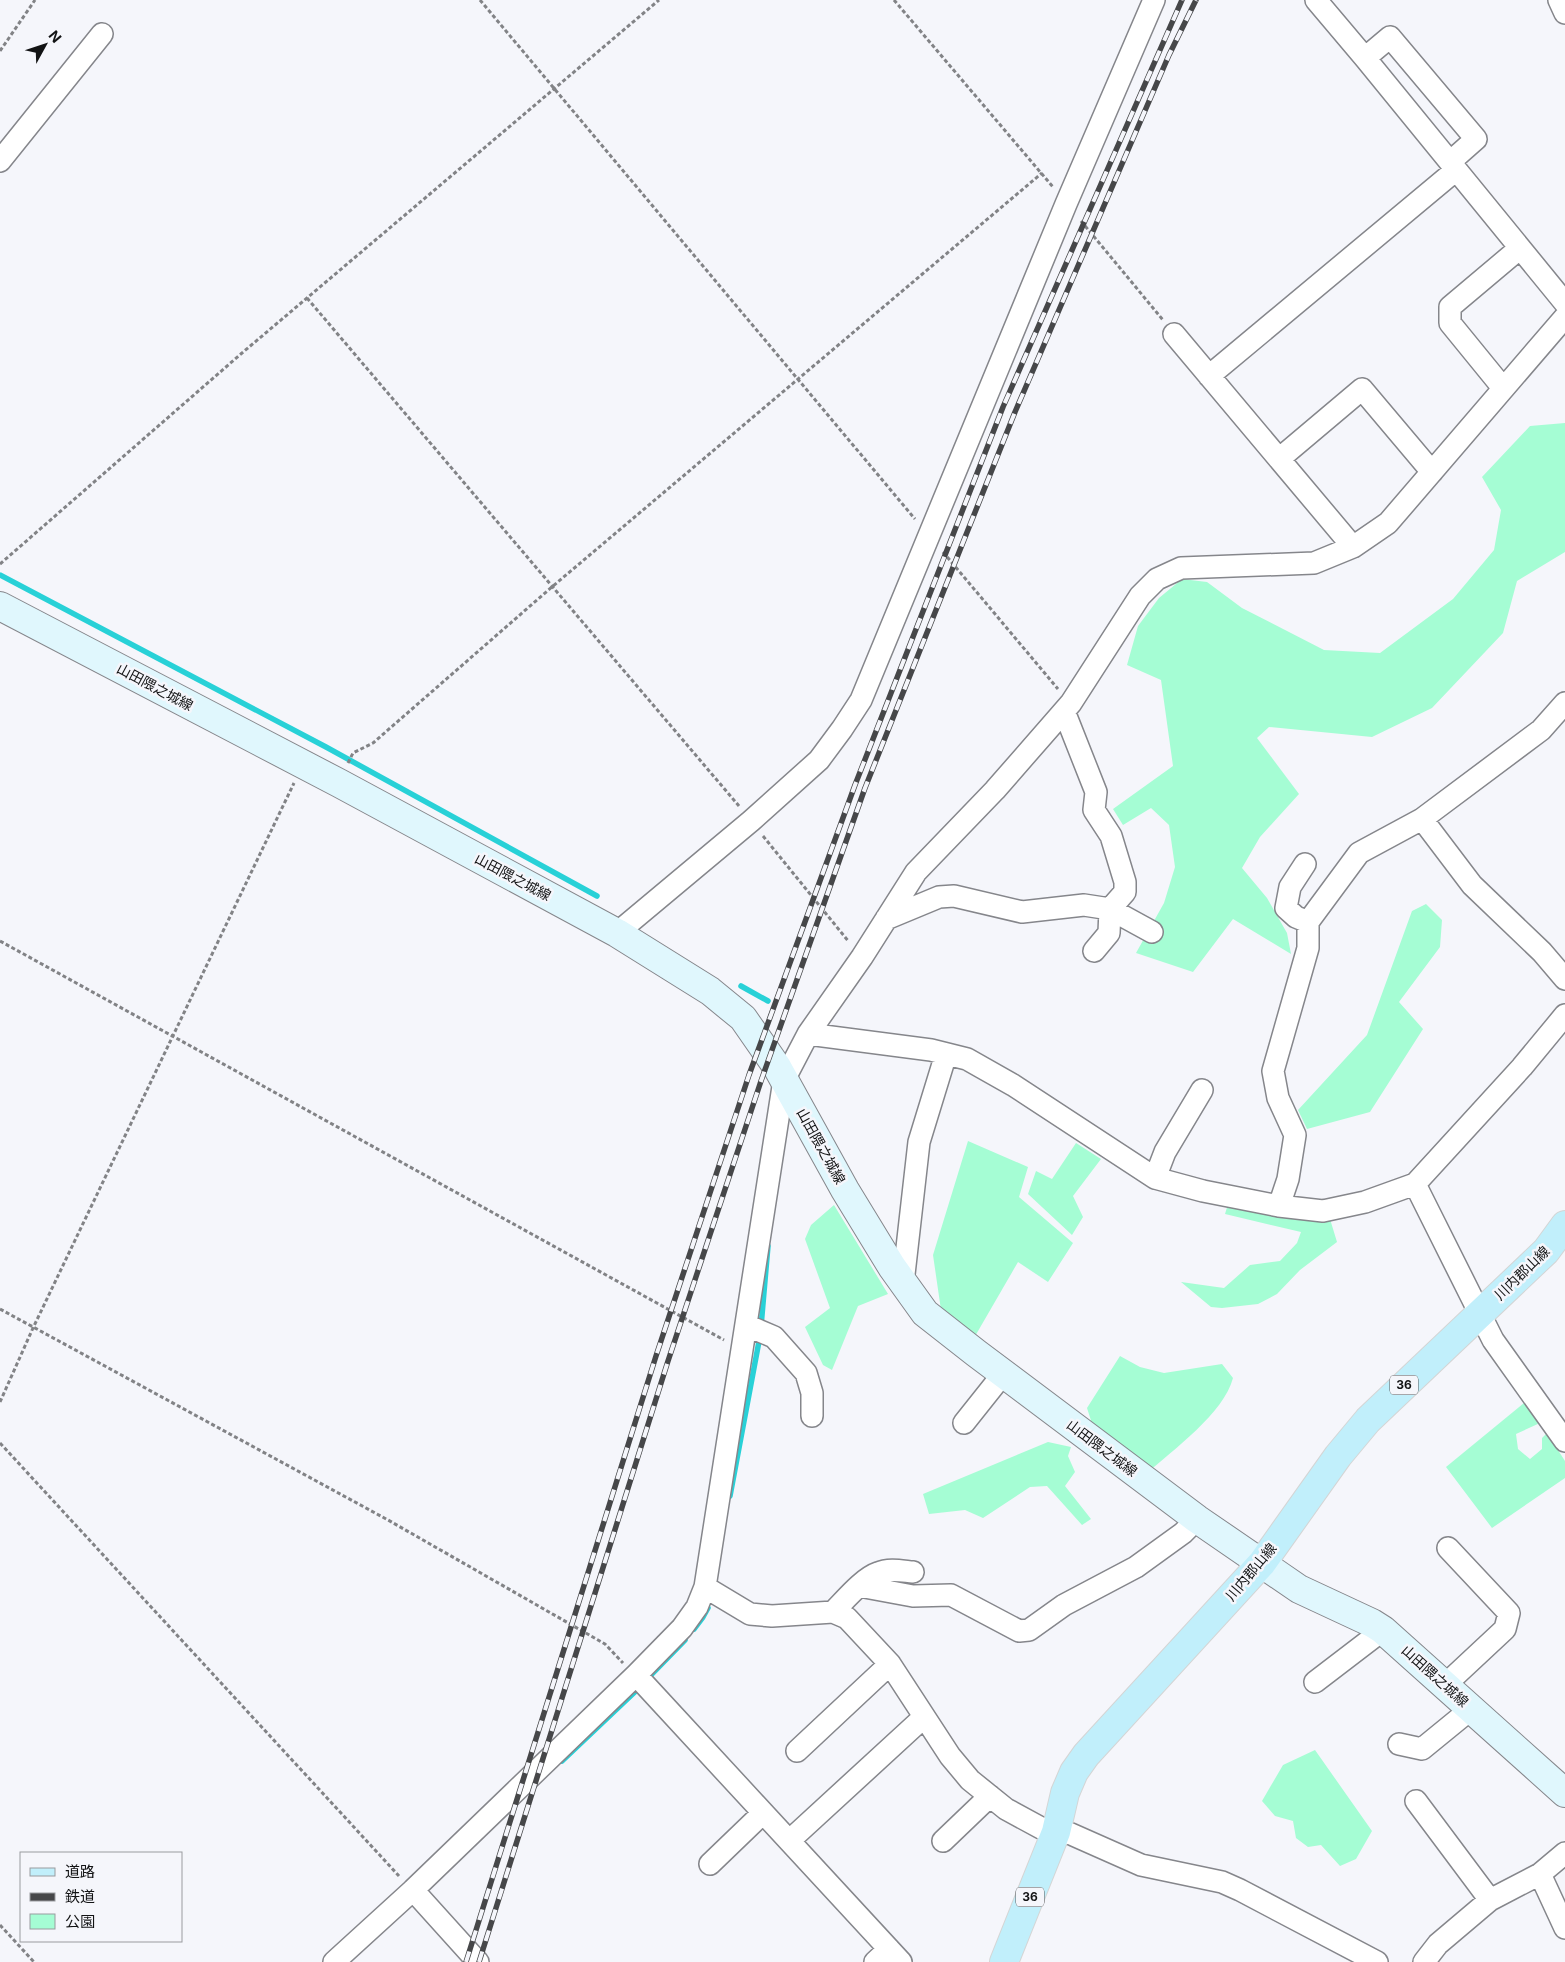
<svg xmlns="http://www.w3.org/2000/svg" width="1565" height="1962" font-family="Inter,'Noto Sans JP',sans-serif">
<rect width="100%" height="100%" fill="#f5f6fb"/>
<path fill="#a5fdd4" d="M 1565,423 L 1565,552 L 1517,581 L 1503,633 L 1432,708 L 1372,737 L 1269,727 L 1257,738 L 1299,794 L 1260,837 L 1242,868 L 1267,898 L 1287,933 L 1291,954 L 1233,919 L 1193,972 L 1136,953 L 1164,903 L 1175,867 L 1169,825 L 1151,808 L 1123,825 L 1113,809 L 1173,766 L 1161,680 L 1127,665 L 1138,626 L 1159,598 L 1182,579 L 1207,582 L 1242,608 L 1324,650 L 1380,653 L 1453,599 L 1494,550 L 1501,510 L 1482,477 L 1530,426 Z
M 1426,904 L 1442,920 L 1440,947 L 1399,1002 L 1423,1029 L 1370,1112 L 1307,1129 L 1298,1110 L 1367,1035 L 1412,911 Z
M 968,1141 L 1028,1167 L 1019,1197 L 1073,1243 L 1048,1282 L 1018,1262 L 974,1338 L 941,1310 L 933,1255 Z
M 1076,1143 L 1101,1159 L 1073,1196 L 1083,1217 L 1072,1235 L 1028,1194 L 1036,1171 L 1052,1179 Z
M 1228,1204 L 1330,1219 L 1337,1242 L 1300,1270 L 1277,1294 L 1258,1304 L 1222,1308 L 1211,1307 L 1181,1282 L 1224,1288 L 1250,1265 L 1280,1261 L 1297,1243 L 1301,1232 L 1225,1214 Z
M 834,1205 L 888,1294 L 858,1306 L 832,1370 L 823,1365 L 805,1327 L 830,1308 L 805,1239 L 811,1225 Z
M 1120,1356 L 1140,1367 L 1164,1373 L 1222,1364 L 1233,1378 C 1224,1413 1173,1450 1146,1474 L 1095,1433 L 1087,1408 Z
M 1524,1403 L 1540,1423 L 1516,1434 L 1518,1449 L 1530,1459 L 1542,1449 L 1542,1438 L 1547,1433 L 1565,1461 L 1565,1478 L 1492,1528 L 1446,1467 Z
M 1048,1442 L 1071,1447 L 1068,1456 L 1075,1472 L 1065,1486 L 1091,1519 L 1082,1525 L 1047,1486 L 1030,1487 L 983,1518 L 965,1510 L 929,1514 L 923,1494 Z
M 1315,1750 L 1372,1831 L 1356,1859 L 1340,1866 L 1321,1845 L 1308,1847 L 1296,1838 L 1293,1821 L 1275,1816 L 1262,1801 L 1283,1765 Z"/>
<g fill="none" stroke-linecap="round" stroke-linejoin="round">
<path stroke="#28d1d7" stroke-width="5.5" d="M 0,575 L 326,747 L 597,896
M 741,986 L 768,1001
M 761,1327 L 768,1246
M 730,1496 L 760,1336
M 694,1629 L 703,1617 L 708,1608
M 646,1680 L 685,1640
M 562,1761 L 640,1687"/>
<defs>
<path id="street" d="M 1316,0 L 1365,58 L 1565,303
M 1559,0 L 1565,13
M 1365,58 L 1390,37 L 1476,139 L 1450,162
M 0,161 L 102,34
M 1174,334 L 1353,547
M 1209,376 L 1456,170
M 1503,388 L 1450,323 L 1450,307 L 1520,248
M 1279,459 L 1362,389 L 1432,472
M 1565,703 L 1541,730 L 1422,819 L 1472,885 L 1542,952 L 1565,979
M 1064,711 L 1096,792 L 1094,810 L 1111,836 L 1125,882 L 1125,892 L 1110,909 L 1109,933 L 1094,951
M 1305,864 L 1290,887 L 1286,908 L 1296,917 L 1308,922
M 886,919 L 939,897 L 954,896 L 1022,912 L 1084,905 L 1110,909 L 1152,932
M 617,933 L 751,821 L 819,760 L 842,729 L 861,700 L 1066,204 L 1154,0
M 808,1034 L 931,1050 L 967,1059 L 1013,1085 L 1155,1178 L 1203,1191 L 1279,1206 L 1323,1211 L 1365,1202 L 1415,1184 L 1522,1067 L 1565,1015
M 1155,1178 L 1165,1152 L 1202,1090
M 1415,1184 L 1493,1340 L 1565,1441
M 1279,1206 L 1288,1179 L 1295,1135 L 1278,1098 L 1273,1071 L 1308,948 L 1308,922 L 1359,853 L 1422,819
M 903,1283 L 919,1142 L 946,1054
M 746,1325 L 774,1337 L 806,1373 L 812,1393 L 812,1416
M 964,1423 L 1003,1374
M 859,1586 L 913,1596 L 951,1595 L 1019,1631 L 1029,1630 L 1064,1605 L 1136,1567 L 1183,1533 L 1197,1519
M 705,1587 L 750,1614 L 772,1616 L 833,1612 L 847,1618 L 890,1664 L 950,1756 L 970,1780 L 1006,1809 L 1041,1828 L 1071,1834 L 1141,1865 L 1222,1882 L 1240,1890 L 1377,1962
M 833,1612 C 845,1600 863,1578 878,1573 C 889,1568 902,1571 913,1572
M 636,1675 L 901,1962
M 1315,1682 L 1383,1630
M 1445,1685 L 1505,1629 L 1509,1613 L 1448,1548
M 1399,1744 L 1422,1749 L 1471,1709
M 797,1751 L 890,1664
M 1416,1801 L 1490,1900 L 1540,1874
M 789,1841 L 924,1717
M 943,1841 L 990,1796
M 1565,1853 L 1540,1874 L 1565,1928
M 710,1864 L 763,1813
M 413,1890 L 478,1962
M 334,1962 L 413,1890 L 636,1675 L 682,1628 L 697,1607 L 705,1587 L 784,1080 L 808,1034 L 862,957 L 916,872 L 995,790 L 1071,703 L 1140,596 L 1157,579 L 1181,568 L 1314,563 L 1353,547 L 1388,523 L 1565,317
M 875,1962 L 889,1949
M 1424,1962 L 1438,1944 L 1490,1900"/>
<path id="secondary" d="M 0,606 L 339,783 L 617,933 L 710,991 L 743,1018 L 777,1067 L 845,1190 L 892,1267 L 925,1313 L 976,1353 L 1197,1519 L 1299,1589 L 1372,1623 L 1383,1630 L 1565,1793"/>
<path id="primary" d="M 1004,1962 L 1056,1832 L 1065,1793 L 1074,1772 L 1086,1755 L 1262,1563 L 1338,1456 L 1368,1420 L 1546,1251 L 1565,1225"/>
</defs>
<use href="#street" stroke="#85868b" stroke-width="24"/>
<use href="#secondary" stroke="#85868b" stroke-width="30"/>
<use href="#primary" stroke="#d4d5d5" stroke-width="30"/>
<path stroke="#828386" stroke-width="3" stroke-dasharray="4 2.5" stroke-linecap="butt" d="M 480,0 L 915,519
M 894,0 L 1053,187
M 0,51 L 35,0
M 1081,221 L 1163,320
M 307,298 L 739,806
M 943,552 L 1058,689
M 0,564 L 242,353 L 659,0
M 348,763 L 353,753 L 373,743 L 553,586 L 1042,173
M 763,836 L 849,942
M 0,941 L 724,1340
M 0,1309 L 388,1520 L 605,1644 L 623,1663
M 0,1402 L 33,1328 L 294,783
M 0,1443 L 399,1876
M 0,1925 L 34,1962"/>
<use href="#street" stroke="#fff" stroke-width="21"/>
<use href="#secondary" stroke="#e0f7fd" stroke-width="28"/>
<use href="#primary" stroke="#c1effb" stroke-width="28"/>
<defs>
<path id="rail" d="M 466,1962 L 656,1356 L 749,1075 L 855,785 L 1003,407 L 1182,0
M 479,1962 L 668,1361 L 761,1081 L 865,788 L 1015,412 L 1169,55 L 1196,0"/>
</defs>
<use href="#rail" stroke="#464749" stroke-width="5.5"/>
<use href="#rail" stroke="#f5f6fb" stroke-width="4" stroke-dasharray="11" stroke-linecap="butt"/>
</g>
<g text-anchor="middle" stroke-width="5" stroke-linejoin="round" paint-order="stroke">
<g fill="#f5f6fb" stroke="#565759" stroke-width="1">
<rect x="1390" y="1375.5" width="28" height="19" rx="4"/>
<rect x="1016" y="1887.5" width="28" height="19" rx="4"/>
</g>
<g font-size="12" font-weight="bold" fill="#121314">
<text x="1404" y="1389">36</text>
<text x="1030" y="1901">36</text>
</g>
<g font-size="14" fill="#121314" stroke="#f5f6fb">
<text transform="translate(155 687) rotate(28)" y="5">山田隈之城線</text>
<text transform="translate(513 877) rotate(28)" y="5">山田隈之城線</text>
<text transform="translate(821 1146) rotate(61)" y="5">山田隈之城線</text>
<text transform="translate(1522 1273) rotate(-44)" y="5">川内郡山線</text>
<text transform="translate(1102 1448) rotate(37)" y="5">山田隈之城線</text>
<text transform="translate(1251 1572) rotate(-50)" y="5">川内郡山線</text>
<text transform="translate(1435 1676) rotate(42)" y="5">山田隈之城線</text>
</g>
</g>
<rect x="20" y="1852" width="162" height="90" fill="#f5f6fb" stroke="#9a9b9f"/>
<rect x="30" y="1868" width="25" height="8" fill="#c1effb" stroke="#9a9b9f"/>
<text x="65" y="1877" font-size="15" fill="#121314">道路</text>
<rect x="30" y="1893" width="25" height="8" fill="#464749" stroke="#9a9b9f"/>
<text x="65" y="1902" font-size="15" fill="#121314">鉄道</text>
<rect x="30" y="1914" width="25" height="15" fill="#a5fdd4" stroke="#9a9b9f"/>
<text x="65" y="1927" font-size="15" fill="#121314">公園</text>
<g transform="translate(45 45) rotate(50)" stroke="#f5f6fb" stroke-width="4" paint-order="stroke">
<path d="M0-4L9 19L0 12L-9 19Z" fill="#121314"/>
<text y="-8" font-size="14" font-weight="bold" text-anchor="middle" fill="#121314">N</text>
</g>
</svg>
